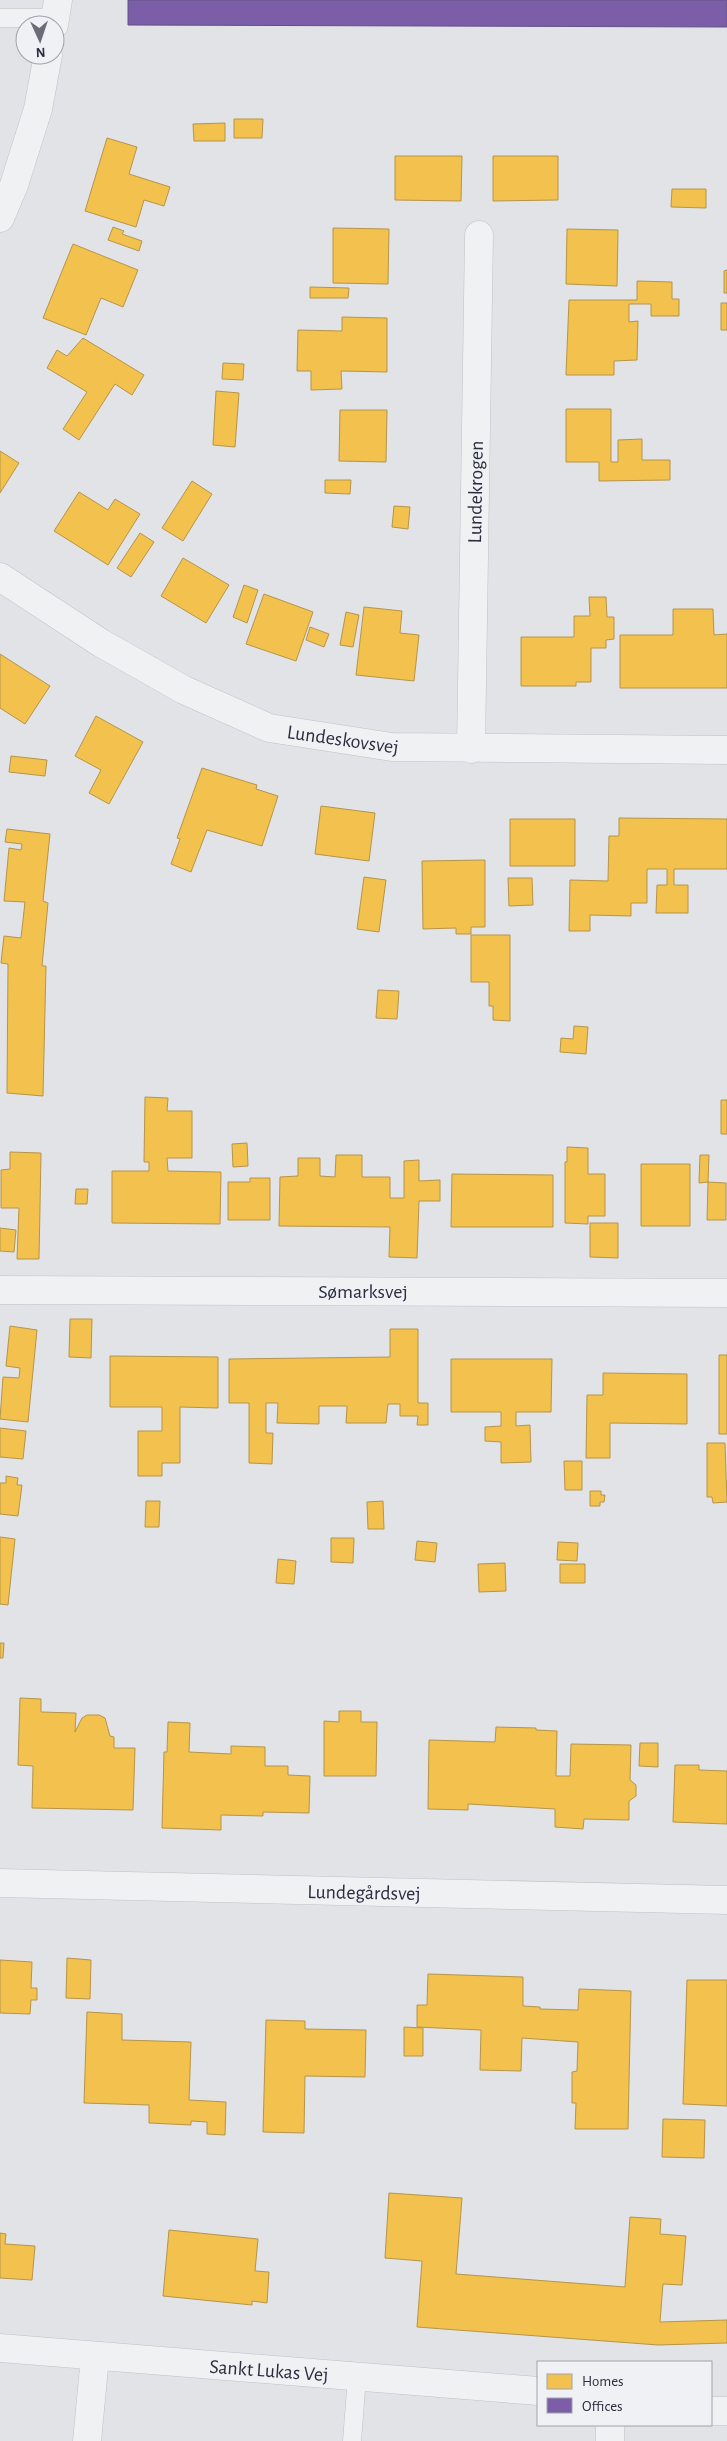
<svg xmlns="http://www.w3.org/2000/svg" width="727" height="2441" font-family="'Alegreya Sans',sans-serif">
<rect width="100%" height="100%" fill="#e1e3e6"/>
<path fill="#f2c14e" stroke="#b69549" d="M 234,119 L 263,119 L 262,138 L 234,138 Z
M 225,123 L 225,141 L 194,141 L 193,124 Z
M 107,138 L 137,147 L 129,174 L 170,187 L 164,206 L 144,200 L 136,227 L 85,211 Z
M 395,156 L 462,156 L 461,201 L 395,200 Z
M 493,156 L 558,156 L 558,200 L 493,201 Z
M 672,189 L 706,189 L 706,208 L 671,207 Z
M 113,227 L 124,231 L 122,234 L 142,241 L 139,251 L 108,240 Z
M 333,228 L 389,229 L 388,284 L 333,283 Z
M 567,229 L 618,230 L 617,286 L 566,284 Z
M 73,244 L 138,270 L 123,307 L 101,298 L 86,335 L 43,318 Z
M 727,270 L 727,293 L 724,293 L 724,271 Z
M 637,281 L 672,282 L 672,299 L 679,299 L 679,316 L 651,316 L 651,304 L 629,304 L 629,322 L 638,321 L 637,360 L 614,361 L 614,375 L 566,375 L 569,300 L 637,300 Z
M 310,287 L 349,288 L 348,298 L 310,298 Z
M 721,303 L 727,303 L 727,330 L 721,330 Z
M 342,317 L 387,318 L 387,372 L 341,371 L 342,389 L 311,390 L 311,371 L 297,371 L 298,330 L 342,331 Z
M 83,338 L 144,375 L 132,395 L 115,384 L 79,440 L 63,429 L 87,392 L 47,368 L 57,350 L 67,356 Z
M 223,363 L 244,364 L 243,380 L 222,379 Z
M 216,391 L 239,393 L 235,447 L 213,445 Z
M 566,409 L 611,409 L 611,462 L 618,462 L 618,440 L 642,439 L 642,460 L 670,460 L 670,480 L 599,481 L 599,462 L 566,462 Z
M 340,410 L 387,410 L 386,462 L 339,461 Z
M 0,451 L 19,463 L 0,493 Z
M 325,480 L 351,480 L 350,494 L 325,493 Z
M 192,481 L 212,494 L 183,541 L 162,528 Z
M 79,492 L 108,510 L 115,499 L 140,514 L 108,565 L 54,531 Z
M 394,506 L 410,507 L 408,529 L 392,527 Z
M 140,533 L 154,542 L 131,577 L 117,568 Z
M 183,558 L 229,585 L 206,623 L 161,596 Z
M 244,585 L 258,590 L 247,623 L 233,617 Z
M 264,594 L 313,612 L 296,661 L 246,644 Z
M 589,597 L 606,597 L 607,617 L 614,617 L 614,639 L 606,640 L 606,648 L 591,648 L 591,682 L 576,682 L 576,686 L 521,686 L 521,637 L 574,637 L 574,616 L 590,616 Z
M 364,607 L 402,611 L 400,633 L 419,635 L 414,681 L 356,675 Z
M 673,609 L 713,609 L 714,635 L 727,634 L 727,688 L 620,688 L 620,635 L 673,635 Z
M 346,612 L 359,615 L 353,647 L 340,645 Z
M 310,627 L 329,634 L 324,647 L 306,640 Z
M 0,654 L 50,686 L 25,724 L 0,708 Z
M 96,716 L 143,742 L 109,804 L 89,793 L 101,770 L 75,756 Z
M 11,756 L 47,760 L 45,776 L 9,772 Z
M 202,768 L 257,785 L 256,789 L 278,796 L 262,846 L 207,830 L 191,872 L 171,864 L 180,839 L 177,838 Z
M 321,806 L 375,813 L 369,861 L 315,854 Z
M 619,818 L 727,819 L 727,869 L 674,869 L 674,885 L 688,885 L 688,913 L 656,913 L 657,885 L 667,885 L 667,869 L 647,869 L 647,903 L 631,903 L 631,916 L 590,915 L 590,931 L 569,931 L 570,880 L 608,881 L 609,836 L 619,836 Z
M 510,819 L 575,819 L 575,866 L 510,866 Z
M 7,829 L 50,834 L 43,901 L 48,903 L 42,966 L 46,966 L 43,1096 L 7,1093 L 8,964 L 1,963 L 4,936 L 21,938 L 25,902 L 4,901 L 9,848 L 21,850 L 22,844 L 5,842 Z
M 485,860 L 485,927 L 471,927 L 471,934 L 456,934 L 456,928 L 423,929 L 422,861 Z
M 364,877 L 386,880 L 379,932 L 357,929 Z
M 508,878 L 532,878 L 533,905 L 509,906 Z
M 471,935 L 510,935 L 510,1021 L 493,1020 L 493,1006 L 489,1006 L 489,982 L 471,982 Z
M 378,990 L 399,991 L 397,1019 L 376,1018 Z
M 574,1026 L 588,1027 L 586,1054 L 560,1052 L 561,1038 L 573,1039 Z
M 145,1097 L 168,1098 L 167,1111 L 192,1111 L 192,1158 L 167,1158 L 168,1171 L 221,1172 L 220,1224 L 112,1223 L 112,1171 L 149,1171 L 149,1162 L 144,1162 Z
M 721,1100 L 727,1100 L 727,1134 L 721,1134 Z
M 247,1143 L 248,1166 L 233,1167 L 232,1144 Z
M 567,1147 L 588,1148 L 588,1174 L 605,1174 L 605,1216 L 588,1216 L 588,1224 L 565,1223 L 565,1162 L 567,1162 Z
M 10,1152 L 41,1153 L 39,1259 L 17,1259 L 19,1208 L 1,1208 L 1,1170 L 10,1169 Z
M 336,1155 L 362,1155 L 362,1177 L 390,1177 L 390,1198 L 404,1198 L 404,1161 L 419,1160 L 419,1181 L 440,1180 L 440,1201 L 419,1201 L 417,1258 L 389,1257 L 390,1227 L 279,1226 L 280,1177 L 298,1176 L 298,1158 L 320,1158 L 320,1176 L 335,1177 Z
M 700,1155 L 709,1155 L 708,1182 L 726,1183 L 726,1220 L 707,1220 L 708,1182 L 699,1183 Z
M 641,1164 L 690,1164 L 690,1226 L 641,1226 Z
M 452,1174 L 553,1175 L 553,1227 L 451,1227 Z
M 250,1178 L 270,1178 L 270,1220 L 228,1220 L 228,1182 L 250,1182 Z
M 76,1189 L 88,1189 L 87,1204 L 75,1204 Z
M 590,1223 L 618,1223 L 618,1258 L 590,1257 Z
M 0,1228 L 16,1230 L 14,1252 L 0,1251 Z
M 70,1319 L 92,1319 L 91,1358 L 69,1357 Z
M 10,1326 L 37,1330 L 28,1422 L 0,1419 L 3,1377 L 19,1378 L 20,1368 L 6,1366 Z
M 390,1329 L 418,1329 L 418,1403 L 428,1403 L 428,1425 L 417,1425 L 418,1416 L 400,1416 L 400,1404 L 388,1404 L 386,1423 L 346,1423 L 347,1406 L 319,1406 L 319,1424 L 277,1423 L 278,1403 L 266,1403 L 266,1433 L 273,1433 L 272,1464 L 249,1463 L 249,1403 L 229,1403 L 229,1359 L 390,1357 Z
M 719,1355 L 727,1355 L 727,1434 L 719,1434 Z
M 110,1356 L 218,1357 L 218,1408 L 180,1407 L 180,1463 L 162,1463 L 162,1476 L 138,1476 L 138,1431 L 162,1431 L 162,1407 L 110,1407 Z
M 451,1359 L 552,1359 L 551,1412 L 516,1412 L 516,1426 L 530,1425 L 531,1462 L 501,1463 L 501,1442 L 485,1441 L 485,1427 L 501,1426 L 501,1412 L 451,1412 Z
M 603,1373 L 687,1374 L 687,1424 L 610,1423 L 610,1458 L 586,1458 L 587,1395 L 603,1395 Z
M 0,1428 L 26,1431 L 23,1459 L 0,1457 Z
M 707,1443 L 725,1443 L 727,1502 L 713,1503 L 712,1497 L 707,1497 Z
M 564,1461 L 582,1461 L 582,1490 L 565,1490 Z
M 6,1476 L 18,1478 L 17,1485 L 22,1485 L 18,1516 L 0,1514 L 0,1483 L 6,1483 Z
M 590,1491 L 601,1491 L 601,1495 L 605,1495 L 604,1502 L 600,1502 L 600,1506 L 590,1506 Z
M 146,1501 L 160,1501 L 159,1527 L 145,1527 Z
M 383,1501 L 384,1529 L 368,1529 L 367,1502 Z
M 0,1537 L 15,1539 L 8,1605 L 0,1604 Z
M 331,1538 L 354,1538 L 353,1563 L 331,1562 Z
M 417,1541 L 437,1543 L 435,1562 L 415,1560 Z
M 558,1542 L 578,1543 L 577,1561 L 557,1560 Z
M 278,1559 L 296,1561 L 294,1584 L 276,1583 Z
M 505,1563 L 506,1591 L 479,1592 L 478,1564 Z
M 560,1564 L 585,1564 L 585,1583 L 560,1583 Z
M 0,1643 L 4,1643 L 3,1658 L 0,1658 Z
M 20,1698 L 41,1699 L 41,1712 L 76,1713 L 75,1732 L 82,1718 L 87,1715 L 99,1715 L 105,1718 L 110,1736 L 114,1737 L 114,1748 L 135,1748 L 133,1810 L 32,1808 L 33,1766 L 18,1765 Z
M 339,1711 L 361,1711 L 361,1722 L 377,1722 L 376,1776 L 324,1776 L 324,1721 L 339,1722 Z
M 168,1722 L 190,1723 L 189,1752 L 231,1754 L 231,1746 L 265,1747 L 265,1766 L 288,1766 L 288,1775 L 310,1776 L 309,1813 L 263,1812 L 263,1816 L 221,1815 L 221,1830 L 162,1828 L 164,1752 L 167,1752 Z
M 496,1727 L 536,1728 L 536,1730 L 557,1731 L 556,1776 L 570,1776 L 571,1744 L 631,1745 L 630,1780 L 636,1785 L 636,1796 L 629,1801 L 629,1820 L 584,1819 L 583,1829 L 555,1827 L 555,1809 L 468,1804 L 468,1810 L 428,1809 L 429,1740 L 495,1742 Z
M 640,1743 L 658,1743 L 658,1767 L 639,1766 Z
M 675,1765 L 699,1765 L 699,1770 L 727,1771 L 727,1824 L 673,1822 Z
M 67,1958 L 91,1960 L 90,1999 L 66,1998 Z
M 0,1960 L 32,1962 L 31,1988 L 37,1988 L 37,2000 L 31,2000 L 30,2014 L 0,2013 Z
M 428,1974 L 523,1977 L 523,2006 L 540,2007 L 540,2009 L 578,2010 L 579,1989 L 631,1991 L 628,2129 L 575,2129 L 576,2103 L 572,2103 L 572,2072 L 577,2071 L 578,2042 L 522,2038 L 521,2071 L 480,2070 L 481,2030 L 417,2027 L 417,2005 L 427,2005 Z
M 687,1980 L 727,1980 L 727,2106 L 683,2104 Z
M 87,2012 L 122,2014 L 122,2040 L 191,2042 L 189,2100 L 226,2102 L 225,2135 L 207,2134 L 207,2122 L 191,2121 L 191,2125 L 149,2123 L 149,2105 L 84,2103 Z
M 266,2020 L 305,2021 L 305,2029 L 366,2030 L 365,2077 L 305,2076 L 304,2133 L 263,2132 Z
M 404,2027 L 423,2028 L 423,2056 L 404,2056 Z
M 663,2119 L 705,2120 L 704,2158 L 662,2157 Z
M 389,2193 L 462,2198 L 456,2274 L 625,2287 L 630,2217 L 661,2219 L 660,2234 L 686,2236 L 682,2285 L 663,2284 L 660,2322 L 727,2320 L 727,2343 L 658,2345 L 417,2327 L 422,2261 L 385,2258 Z
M 169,2230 L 258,2239 L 255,2271 L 269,2272 L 267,2303 L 252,2301 L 252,2305 L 163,2296 Z
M 0,2233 L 6,2234 L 5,2244 L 35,2246 L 32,2280 L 0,2278 Z"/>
<path fill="#7b5ea7" stroke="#635087" d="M 128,0 L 727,0 L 727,27 L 128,25 Z"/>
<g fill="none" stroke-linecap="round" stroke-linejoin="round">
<defs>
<path id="lane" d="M 0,18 L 55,18
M 352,2441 L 357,2377"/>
<path id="street" d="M 54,25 L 58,0
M 0,218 L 14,185 L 38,109 L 48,55
M 0,577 L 101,643 L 184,690 L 269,728 L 392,747 L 727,750
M 471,749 L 479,235
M 0,1290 L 727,1293
M 0,1883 L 727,1900
M 0,2348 L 538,2391
M 711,2411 L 727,2411
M 87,2441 L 95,2357
M 610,2441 L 610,2425"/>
</defs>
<use href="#lane" stroke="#c0c1c4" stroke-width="19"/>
<use href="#street" stroke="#c0c1c4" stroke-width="29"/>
<use href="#lane" stroke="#f0f1f3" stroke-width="18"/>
<use href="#street" stroke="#f0f1f3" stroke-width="28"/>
</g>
<g text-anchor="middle" stroke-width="5" stroke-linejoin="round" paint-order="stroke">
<g font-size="20" fill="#2a2e3d" stroke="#eff1f5">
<text transform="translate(475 492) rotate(-89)" y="7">Lundekrogen</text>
<text transform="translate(343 739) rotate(8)" y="7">Lundeskovsvej</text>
<text x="363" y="1298">Sømarksvej</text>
<text transform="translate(364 1892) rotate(1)" y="7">Lundegårdsvej</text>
<text transform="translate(269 2370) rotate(4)" y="7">Sankt Lukas Vej</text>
</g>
</g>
<rect x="537" y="2361" width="175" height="65" fill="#eff1f5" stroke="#a0a3ab"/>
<rect x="547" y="2374" width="25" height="15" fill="#f2c14e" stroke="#a0a3ab"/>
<text x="582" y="2386" font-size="15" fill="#2a2e3d">Homes</text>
<rect x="547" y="2398" width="25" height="15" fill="#7b5ea7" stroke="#a0a3ab"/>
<text x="582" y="2411" font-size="15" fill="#2a2e3d">Offices</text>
<g transform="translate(40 40) rotate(177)"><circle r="24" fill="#eff1f5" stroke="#a0a3ab"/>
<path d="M0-4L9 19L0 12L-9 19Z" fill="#6a6d78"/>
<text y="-8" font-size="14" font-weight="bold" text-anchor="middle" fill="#2a2e3d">N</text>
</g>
</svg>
